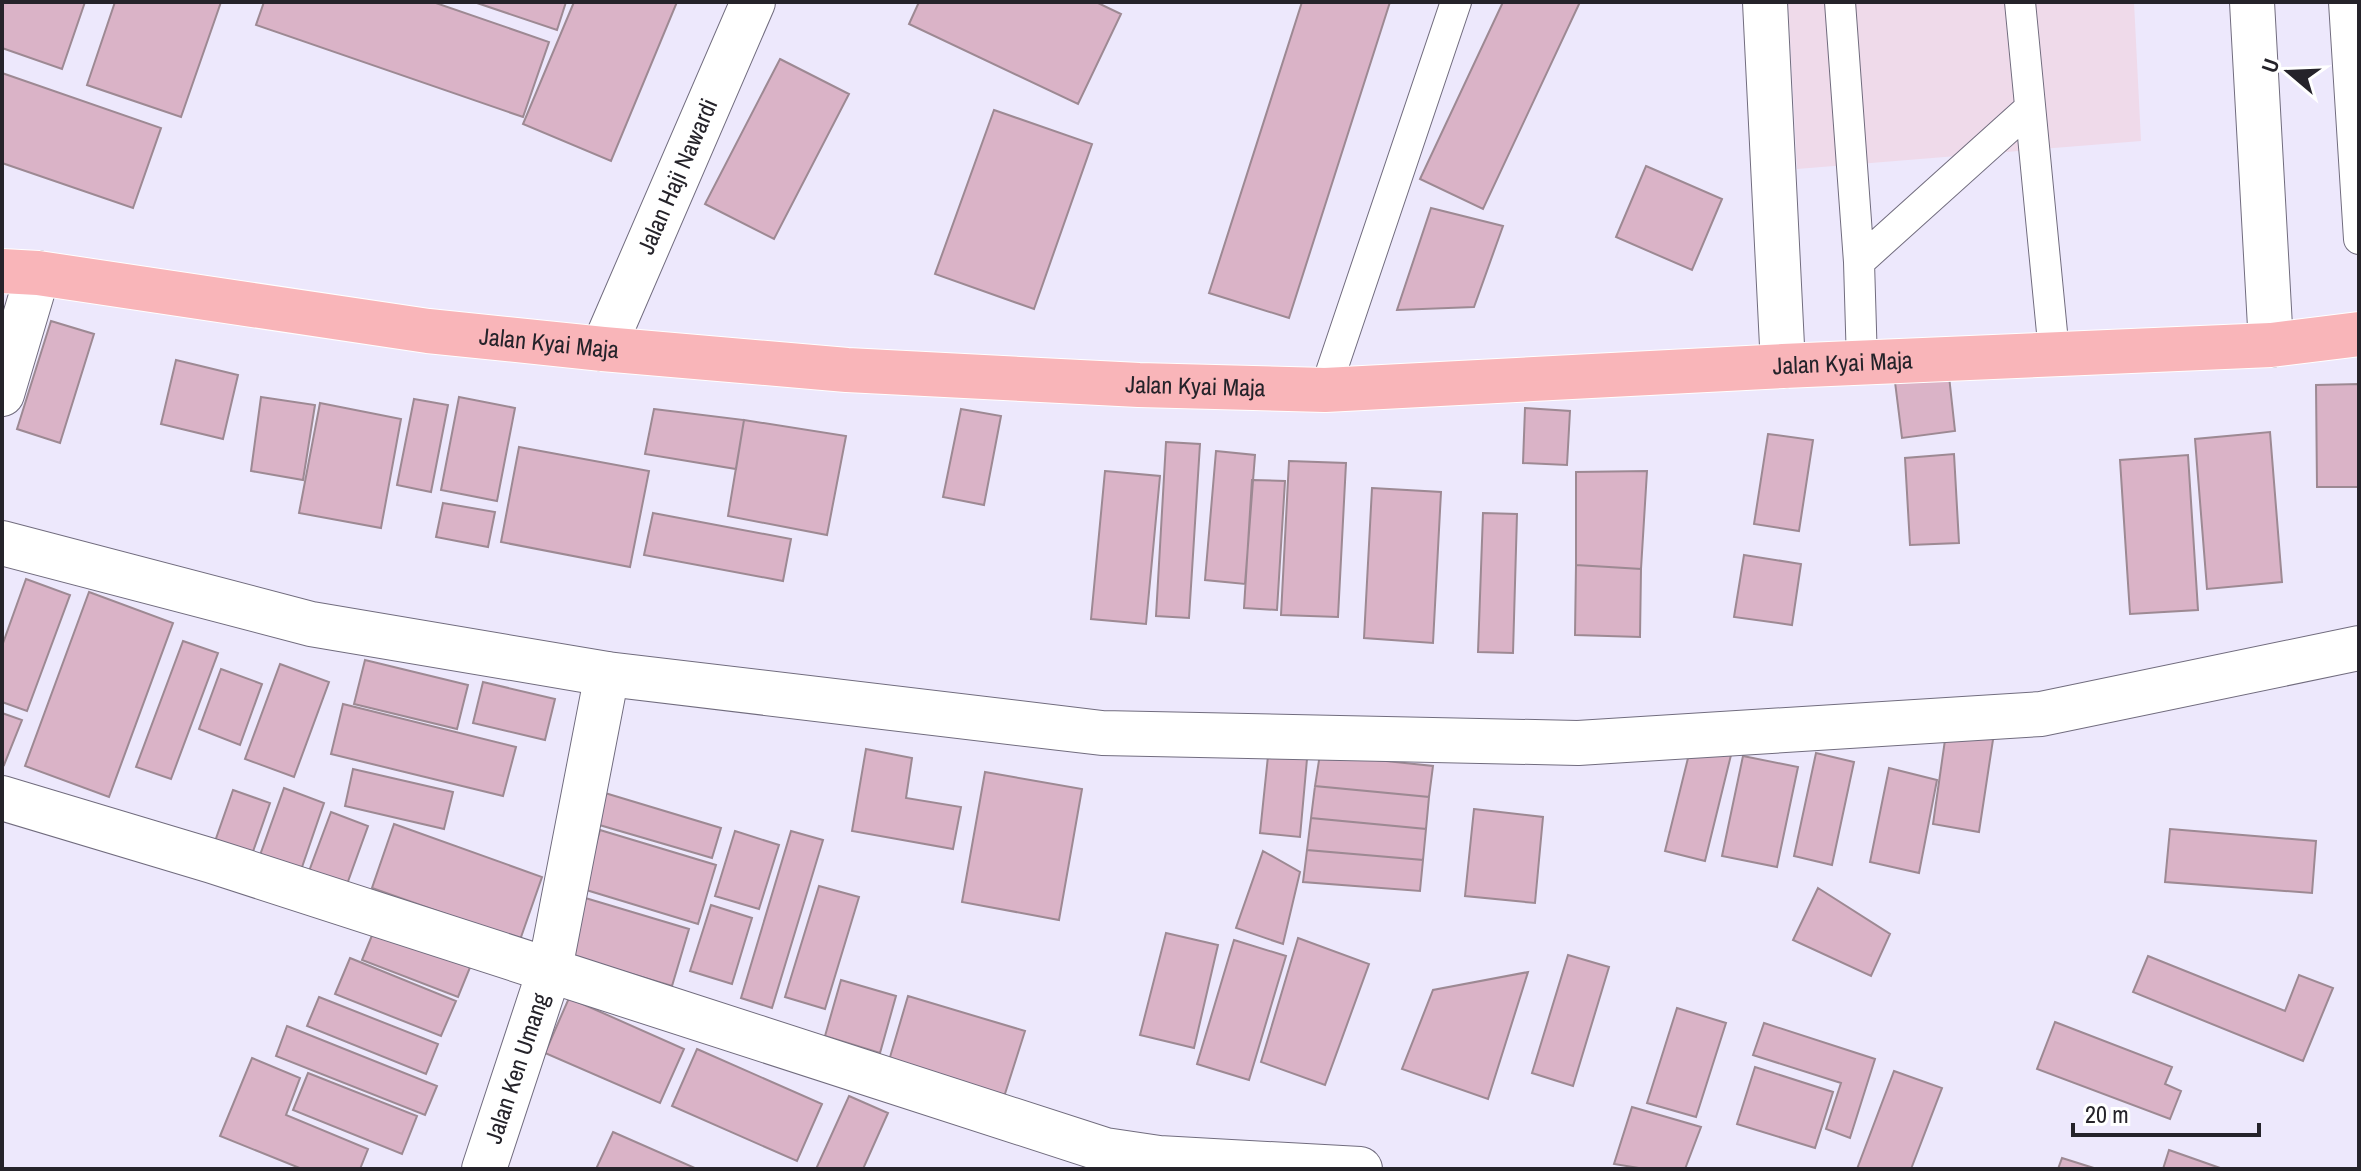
<svg xmlns="http://www.w3.org/2000/svg" width="2361" height="1171" font-family="'Archivo Narrow',sans-serif">
<rect width="100%" height="100%" fill="#ede8fc"/>
<path fill="#efdaea" d="M 1788,2 L 2134,2 L 2141,141 L 1797,169 Z"/>
<path fill="#dab3c7" stroke="#9d8993" stroke-width="2" d="M 2,2 L 85,2 L 62,69 L 2,48 Z
M 115,2 L 221,2 L 181,117 L 87,85 Z
M 264,2 L 433,2 L 549,42 L 523,117 L 256,25 Z
M 474,2 L 566,2 L 557,30 Z
M 574,2 L 677,2 L 611,161 L 523,124 Z
M 919,2 L 1096,2 L 1121,14 L 1078,104 L 909,24 Z
M 1302,2 L 1390,2 L 1289,318 L 1209,293 Z
M 1503,2 L 1580,2 L 1483,209 L 1420,179 Z
M 780,59 L 849,94 L 774,239 L 705,204 Z
M 2,73 L 161,128 L 133,208 L 2,163 Z
M 994,110 L 1092,144 L 1034,309 L 935,274 Z
M 1646,166 L 1722,199 L 1692,270 L 1616,237 Z
M 1431,208 L 1503,226 L 1474,307 L 1397,310 Z
M 51,321 L 94,334 L 60,443 L 17,429 Z
M 176,360 L 238,375 L 223,439 L 161,424 Z
M 1949,376 L 1955,431 L 1902,438 L 1895,382 Z
M 2359,384 L 2359,487 L 2317,487 L 2316,385 Z
M 261,397 L 315,405 L 303,480 L 251,471 Z
M 459,397 L 515,408 L 497,501 L 441,490 Z
M 414,399 L 448,405 L 431,492 L 397,485 Z
M 320,403 L 401,419 L 381,528 L 299,513 Z
M 1525,408 L 1570,411 L 1567,465 L 1523,463 Z
M 654,409 L 744,420 L 736,469 L 645,454 Z
M 961,409 L 1001,416 L 984,505 L 943,497 Z
M 744,420 L 846,436 L 827,535 L 728,516 Z
M 2270,432 L 2282,582 L 2207,589 L 2195,439 Z
M 1768,434 L 1813,440 L 1799,531 L 1754,524 Z
M 1166,442 L 1200,444 L 1189,618 L 1156,616 Z
M 519,447 L 649,471 L 630,567 L 501,542 Z
M 1216,451 L 1255,455 L 1245,584 L 1205,580 Z
M 1954,454 L 1959,543 L 1910,545 L 1905,458 Z
M 2188,455 L 2198,610 L 2130,614 L 2120,460 Z
M 1289,461 L 1346,463 L 1338,617 L 1281,615 Z
M 1105,471 L 1160,476 L 1146,624 L 1091,619 Z
M 1647,471 L 1641,569 L 1576,565 L 1576,472 Z
M 1252,480 L 1285,481 L 1277,610 L 1244,608 Z
M 1372,488 L 1441,492 L 1433,643 L 1364,638 Z
M 443,503 L 495,512 L 488,547 L 436,537 Z
M 653,513 L 791,539 L 783,581 L 644,555 Z
M 1483,513 L 1517,514 L 1513,653 L 1478,652 Z
M 1744,555 L 1801,564 L 1792,625 L 1734,617 Z
M 1576,565 L 1641,569 L 1640,637 L 1575,635 Z
M 26,579 L 70,595 L 27,711 L 2,702 L 2,646 Z
M 89,592 L 173,623 L 109,797 L 25,766 Z
M 183,641 L 218,653 L 171,779 L 136,767 Z
M 365,660 L 468,685 L 457,729 L 354,704 Z
M 280,664 L 329,682 L 294,777 L 245,759 Z
M 221,669 L 262,684 L 240,745 L 199,729 Z
M 483,682 L 555,699 L 545,740 L 473,723 Z
M 343,704 L 516,747 L 503,796 L 331,754 Z
M 2,713 L 22,720 L 4,765 L 2,764 Z
M 1947,726 L 1994,733 L 1979,832 L 1933,824 Z
M 1691,746 L 1731,755 L 1705,861 L 1665,851 Z
M 866,749 L 912,758 L 906,798 L 961,807 L 953,849 L 852,831 Z
M 1816,753 L 1854,762 L 1832,865 L 1794,856 Z
M 1320,754 L 1433,766 L 1429,797 L 1315,786 Z
M 1268,756 L 1307,759 L 1300,837 L 1260,833 Z
M 1743,756 L 1798,767 L 1777,867 L 1722,856 Z
M 1889,768 L 1937,780 L 1919,873 L 1870,862 Z
M 353,769 L 453,792 L 444,829 L 345,806 Z
M 985,772 L 1082,789 L 1059,920 L 962,902 Z
M 1315,786 L 1429,797 L 1426,829 L 1311,818 Z
M 284,788 L 324,803 L 300,873 L 259,858 Z
M 233,790 L 270,803 L 249,863 L 212,850 Z
M 605,793 L 721,828 L 712,858 L 596,824 Z
M 1474,809 L 1543,817 L 1535,903 L 1465,896 Z
M 331,812 L 368,826 L 346,887 L 308,874 Z
M 1311,818 L 1426,829 L 1423,860 L 1307,850 Z
M 394,824 L 542,877 L 520,940 L 372,888 Z
M 2170,829 L 2316,841 L 2312,893 L 2165,882 Z
M 600,830 L 716,865 L 698,924 L 583,889 Z
M 735,831 L 779,845 L 759,909 L 715,896 Z
M 791,831 L 823,840 L 772,1008 L 741,998 Z
M 1307,850 L 1423,860 L 1420,891 L 1303,882 Z
M 1263,851 L 1300,872 L 1283,944 L 1236,928 Z
M 819,886 L 859,897 L 825,1009 L 785,997 Z
M 1818,888 L 1890,934 L 1871,976 L 1793,940 Z
M 582,897 L 689,929 L 672,986 L 565,954 Z
M 711,905 L 752,918 L 732,984 L 690,971 Z
M 377,923 L 473,960 L 458,997 L 362,960 Z
M 1166,933 L 1218,945 L 1194,1048 L 1140,1035 Z
M 1298,938 L 1369,964 L 1325,1085 L 1261,1062 Z
M 1234,940 L 1286,956 L 1249,1080 L 1197,1064 Z
M 1568,955 L 1609,967 L 1573,1086 L 1532,1073 Z
M 2148,956 L 2285,1011 L 2299,975 L 2333,988 L 2303,1061 L 2133,992 Z
M 350,958 L 456,1001 L 441,1036 L 335,994 Z
M 1528,972 L 1488,1099 L 1402,1069 L 1433,990 Z
M 841,980 L 896,996 L 880,1053 L 825,1036 Z
M 908,996 L 1025,1031 L 1003,1100 L 888,1064 Z
M 319,997 L 438,1044 L 426,1074 L 307,1026 Z
M 569,998 L 684,1049 L 660,1103 L 545,1053 Z
M 1677,1008 L 1726,1023 L 1696,1117 L 1647,1103 Z
M 2055,1022 L 2172,1067 L 2165,1084 L 2181,1091 L 2170,1119 L 2037,1069 Z
M 1764,1023 L 1875,1059 L 1850,1138 L 1826,1129 L 1841,1083 L 1753,1055 Z
M 287,1026 L 437,1086 L 425,1115 L 276,1056 Z
M 697,1049 L 822,1104 L 797,1161 L 672,1106 Z
M 252,1058 L 300,1078 L 286,1115 L 368,1149 L 360,1169 L 302,1169 L 220,1136 Z
M 1755,1067 L 1833,1092 L 1815,1148 L 1737,1124 Z
M 1894,1071 L 1942,1088 L 1911,1169 L 1857,1169 Z
M 308,1073 L 417,1116 L 402,1154 L 293,1110 Z
M 849,1096 L 888,1113 L 863,1169 L 816,1169 Z
M 1632,1107 L 1701,1127 L 1685,1169 L 1645,1169 L 1614,1164 Z
M 613,1132 L 695,1168 L 694,1169 L 596,1169 Z
M 2169,1150 L 2223,1169 L 2163,1169 Z
M 2062,1158 L 2097,1169 L 2058,1169 Z"/>
<g fill="none" stroke-linecap="round" stroke-linejoin="round">
<defs>
<path id="service" d="M 1840,2 L 1859,262 L 1862,363
M 2020,2 L 2054,353
M 2344,2 L 2359,239
M 1859,262 L 2029,109
M 1325,390 L 1456,2"/>
<g id="minor">
<path d="M 1765,2 L 1783,366"/>
<path d="M 2252,2 L 2271,345"/>
<path id="s1" d="M 603,349 L 753,2"/>
<path d="M 2,394 L 38,273"/>
<path d="M 2,543 L 311,624 L 607,674 L 1102,733 L 1578,743 L 2041,714 L 2359,648"/>
<path d="M 2,798 L 212,861 L 1105,1150 L 1159,1158 L 1360,1169"/>
<path id="s2" d="M 484,1169 L 550,969 L 607,674"/>
</g>
<g id="primary">
<path id="s3" d="M 2,271 L 38,273 L 428,331 L 603,349 L 847,370 L 1139,385 L 1325,390 L 1783,366 L 2271,345 L 2359,334"/>
</g>
</defs>
<use href="#service" stroke="#716c7e" stroke-width="32"/>
<use href="#minor" stroke="#716c7e" stroke-width="46"/>
<use href="#primary" stroke="#fff" stroke-width="46"/>
<use href="#service" stroke="#fff" stroke-width="30"/>
<use href="#minor" stroke="#fff" stroke-width="44"/>
<use href="#primary" stroke="#f9b5b9" stroke-width="44"/>
</g>
<g text-anchor="middle" stroke-width="8" stroke-linejoin="round" paint-order="stroke">
<g font-size="24" fill="#25232a" stroke="#fff">
<text dy="8" stroke="none"><textPath href="#s1" startOffset="188">Jalan Haji Nawardi</textPath></text>
<text dy="8" stroke="none"><textPath href="#s3" startOffset="552">Jalan Kyai Maja</textPath></text>
<text dy="8" stroke="none"><textPath href="#s3" startOffset="1848">Jalan Kyai Maja</textPath></text>
<text dy="8" stroke="none"><textPath href="#s3" startOffset="1200">Jalan Kyai Maja</textPath></text>
<text dy="8" stroke="none"><textPath href="#s2" startOffset="106">Jalan Ken Umang</textPath></text>
</g>
</g>
<rect width="2361" height="1171" fill="none" stroke="#25232a" stroke-width="8"/>
<g transform="translate(2289 72) rotate(289)" stroke="#ffffff" stroke-width="6" paint-order="stroke">
<path d="M0-6L14 30L0 20L-14 30Z" fill="#25232a"/>
<text y="-12" font-size="22" font-weight="bold" text-anchor="middle" fill="#25232a">U</text>
</g>
<path d="M2073 1123v12h186v-12" fill="none" stroke="#25232a" stroke-width="4"/>
<text x="2085" y="1123" font-size="24" fill="#25232a" stroke="#ffffff" stroke-width="6" paint-order="stroke">20 m</text>
</svg>
